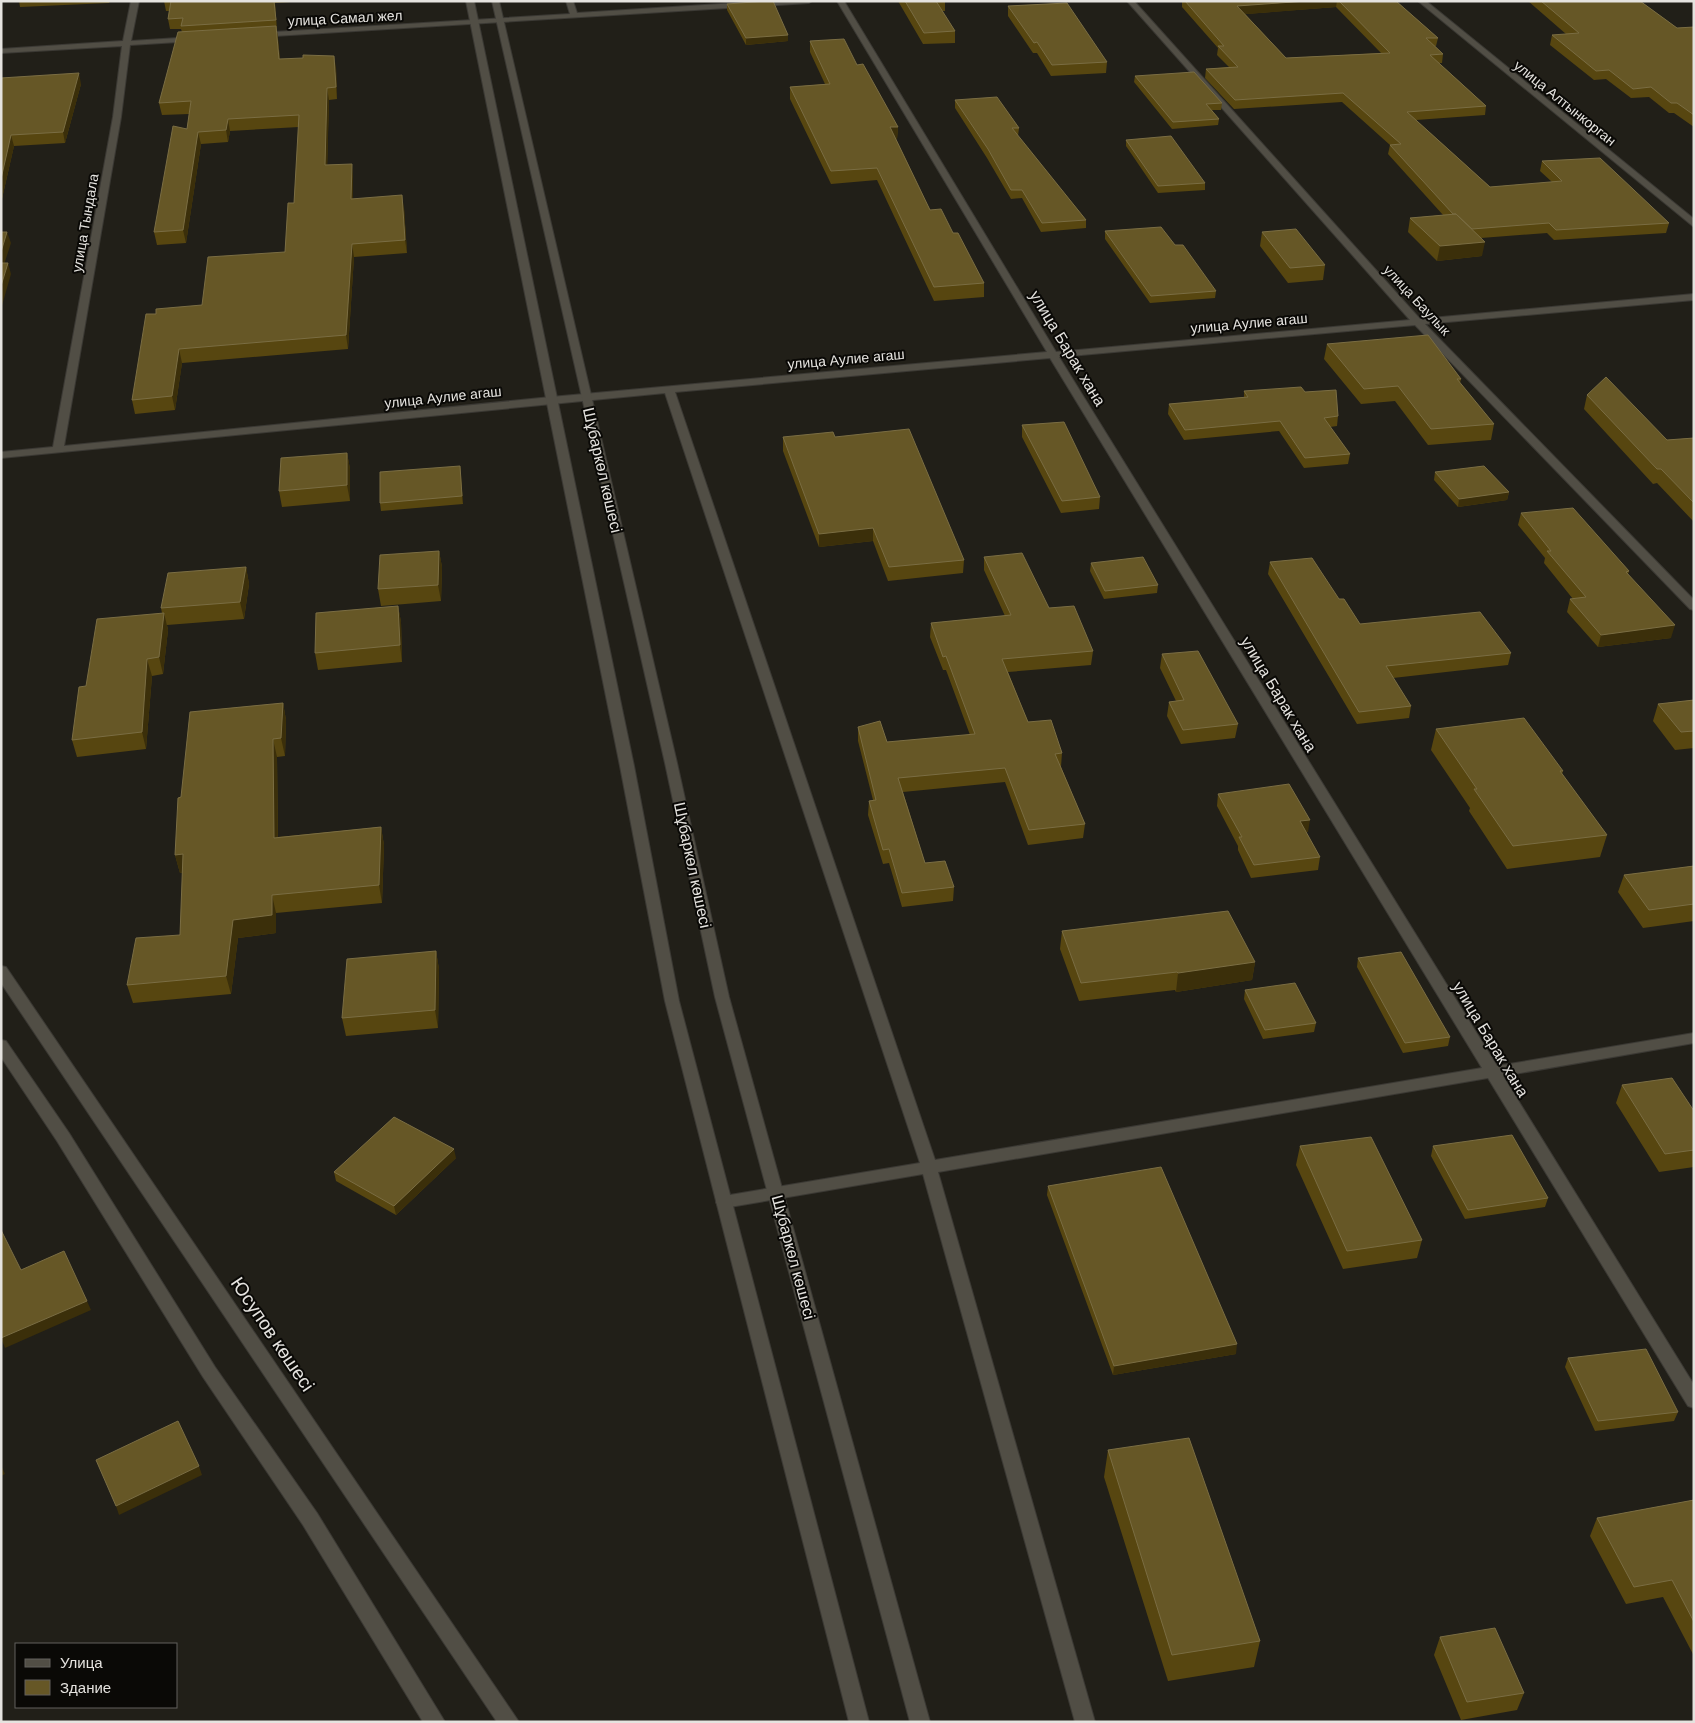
<svg xmlns="http://www.w3.org/2000/svg" width="1695" height="1723" font-family="Helvetica,sans-serif">
<rect width="100%" height="100%" fill="#211f18"/>
<g fill="none" stroke-linecap="round" stroke-linejoin="round">
<defs>
<path id="minor" d="M 131,1 L 139,1 L 131,41 L 194,37 L 198,39 L 194,41 L 130,45 L 121,117 L 64,446 L 551,397 L 1047,352 L 837,1 L 844,1 L 1056,352 L 1410,320 L 1127,1 L 1134,1 L 1420,319 L 1694,294 L 1694,300 L 1425,324 L 1694,600 L 1694,610 L 1690,609 L 1415,325 L 1059,357 L 1497,1066 L 1694,1033 L 1694,1043 L 1503,1076 L 1694,1385 L 1694,1408 L 1688,1406 L 1488,1078 L 938,1172 L 1095,1722 L 1075,1722 L 923,1174 L 724,1208 L 718,1206 L 716,1202 L 718,1198 L 724,1196 L 920,1163 L 665,393 L 1,458 L 1,452 L 53,447 L 113,117 L 122,46 L 1,53 L 1,49 L 123,41 ZM 1050,358 L 1482,1068 L 935,1160 L 675,392 Z
M 566,1 L 573,1 L 577,13 L 770,1 L 812,1 L 809,3 L 258,37 L 254,35 L 258,33 L 570,14 Z
M 1418,1 L 1426,1 L 1694,219 L 1694,227 Z"/>
<path id="tertiary" d="M 466,1 L 474,1 L 634,766 L 679,1001 L 869,1722 L 849,1722 L 665,1001 L 620,766 Z
M 492,1 L 499,1 L 677,763 L 729,997 L 930,1722 L 910,1722 L 715,997 L 665,763 Z
M 1,966 L 6,967 L 519,1722 L 497,1722 L 1,983 Z
M 1,1040 L 6,1041 L 69,1133 L 215,1367 L 317,1513 L 445,1722 L 423,1722 L 303,1525 L 203,1377 L 57,1141 L 1,1057 Z"/>
</defs>
<use href="#minor" stroke="#3b3934" stroke-width="2"/>
<use href="#tertiary" stroke="#3b3934" stroke-width="2"/>
<use href="#minor" fill="#514e45" fill-rule="evenodd"/>
<use href="#tertiary" fill="#514e45" fill-rule="evenodd"/>
</g>
<path fill="#574610" fill-rule="evenodd" d="M 19,1 L 110,1 L 109,3 L 20,7 Z
M 164,1 L 306,1 L 275,3 L 277,30 L 280,59 L 336,67 L 337,99 L 329,100 L 327,165 L 353,176 L 353,199 L 404,208 L 407,253 L 354,257 L 348,349 L 182,363 L 175,410 L 135,414 L 132,400 L 156,314 L 202,305 L 285,252 L 294,203 L 299,127 L 230,131 L 228,142 L 201,144 L 186,243 L 157,245 L 154,232 L 187,129 L 189,114 L 162,115 L 159,103 L 182,32 L 181,29 L 170,29 L 168,19 L 169,11 L 166,11 Z
M 898,1 L 945,1 L 945,11 L 942,11 L 955,31 L 955,43 L 923,44 Z
M 1182,1 L 1396,1 L 1438,38 L 1436,46 L 1435,46 L 1443,54 L 1442,63 L 1439,63 L 1486,106 L 1485,115 L 1416,120 L 1490,187 L 1552,182 L 1540,171 L 1542,161 L 1669,223 L 1666,233 L 1554,240 L 1547,233 L 1481,238 L 1482,256 L 1437,261 L 1408,232 L 1410,218 L 1443,215 L 1388,154 L 1390,145 L 1342,102 L 1234,109 L 1205,78 L 1206,69 L 1229,67 L 1217,55 L 1218,48 L 1182,7 ZM 1336,7 L 1381,53 L 1286,58 L 1245,14 Z
M 1528,1 L 1640,1 L 1677,28 L 1694,27 L 1694,127 L 1674,113 L 1669,113 L 1649,97 L 1631,98 L 1606,79 L 1594,80 L 1550,45 L 1552,35 L 1566,34 Z
M 727,4 L 788,35 L 788,41 L 746,45 L 727,10 Z
M 1008,6 L 1107,62 L 1106,73 L 1051,76 L 1037,53 L 1033,53 L 1008,16 Z
M 810,41 L 857,65 L 898,127 L 897,139 L 896,139 L 930,210 L 953,233 L 984,283 L 984,297 L 934,301 L 877,180 L 831,184 L 790,99 L 790,87 L 825,84 L 810,52 Z
M 1135,76 L 1222,103 L 1221,110 L 1212,110 L 1219,119 L 1218,125 L 1172,129 L 1134,82 Z
M 1,78 L 81,84 L 65,143 L 14,146 L 1,203 Z
M 955,100 L 1019,128 L 1018,136 L 1086,220 L 1086,228 L 1041,232 L 1022,198 L 1011,199 L 987,158 L 955,108 Z
M 1126,140 L 1205,183 L 1205,190 L 1158,193 L 1126,146 Z
M 1105,231 L 1175,245 L 1216,291 L 1215,298 L 1150,303 L 1105,239 Z
M 1262,232 L 1325,265 L 1323,280 L 1288,283 L 1260,246 Z
M 1327,344 L 1461,379 L 1460,383 L 1494,424 L 1491,440 L 1428,445 L 1395,401 L 1361,404 L 1324,359 Z
M 1244,391 L 1305,392 L 1338,416 L 1337,426 L 1330,427 L 1350,454 L 1348,464 L 1304,468 L 1279,431 L 1184,440 L 1168,414 L 1169,404 L 1244,397 Z
M 1587,395 L 1667,440 L 1694,438 L 1694,522 L 1657,483 L 1653,484 L 1584,409 Z
M 1022,425 L 1100,497 L 1099,509 L 1061,513 L 1022,437 Z
M 783,437 L 835,437 L 964,560 L 963,573 L 888,581 L 873,541 L 819,547 L 783,451 Z
M 347,453 L 350,469 L 350,501 L 282,507 L 279,491 Z
M 460,466 L 463,504 L 381,511 L 380,503 Z
M 1435,472 L 1509,492 L 1507,500 L 1458,507 L 1434,480 Z
M 1521,513 L 1629,571 L 1628,574 L 1671,638 L 1598,647 L 1567,612 L 1570,599 L 1573,599 L 1544,563 L 1545,558 L 1518,525 Z
M 439,551 L 442,567 L 441,601 L 381,606 L 378,589 Z
M 984,557 L 1049,608 L 1093,651 L 1091,665 L 1008,672 L 1028,722 L 1062,753 L 1061,767 L 1085,824 L 1083,838 L 1028,845 L 1005,782 L 903,792 L 925,863 L 954,887 L 953,901 L 902,907 L 889,863 L 883,864 L 868,815 L 869,801 L 873,800 L 858,741 L 858,727 L 887,742 L 970,735 L 946,670 L 943,670 L 930,637 L 931,623 L 1005,616 L 984,570 Z
M 1270,562 L 1339,599 L 1360,624 L 1511,653 L 1508,665 L 1393,678 L 1411,706 L 1409,718 L 1357,724 L 1268,574 Z
M 1091,563 L 1158,585 L 1157,593 L 1104,599 L 1090,571 Z
M 246,567 L 249,584 L 244,619 L 167,625 L 168,630 L 163,674 L 152,676 L 146,749 L 77,757 L 72,740 L 86,686 L 162,613 L 161,608 Z
M 398,606 L 401,622 L 402,662 L 318,670 L 315,653 Z
M 1162,654 L 1238,724 L 1235,738 L 1181,744 L 1167,716 L 1169,702 L 1176,701 L 1160,668 Z
M 1694,700 L 1694,748 L 1675,750 L 1653,721 L 1658,704 Z
M 283,703 L 286,720 L 285,756 L 277,757 L 278,837 L 381,827 L 384,845 L 382,903 L 276,913 L 276,933 L 238,938 L 231,994 L 133,1003 L 127,985 L 180,935 L 183,873 L 180,873 L 175,855 L 181,797 Z
M 1436,729 L 1563,771 L 1562,774 L 1607,835 L 1600,857 L 1507,869 L 1469,811 L 1470,808 L 1431,750 Z
M 1218,794 L 1308,832 L 1306,832 L 1320,857 L 1318,870 L 1251,878 L 1238,850 L 1238,846 L 1217,806 Z
M 1694,866 L 1694,921 L 1643,928 L 1618,892 L 1624,875 Z
M 1062,931 L 1255,962 L 1252,980 L 1176,992 L 1175,990 L 1079,1001 L 1060,949 Z
M 436,951 L 439,969 L 438,1028 L 346,1036 L 342,1018 Z
M 1358,958 L 1450,1037 L 1448,1046 L 1403,1053 L 1357,967 Z
M 1245,990 L 1316,1023 L 1314,1032 L 1263,1039 L 1244,999 Z
M 1622,1085 L 1694,1111 L 1694,1167 L 1659,1172 L 1616,1103 Z
M 1300,1146 L 1422,1240 L 1417,1258 L 1343,1269 L 1296,1165 Z
M 1433,1146 L 1548,1198 L 1545,1207 L 1465,1219 L 1431,1156 Z
M 456,1158 L 396,1215 L 336,1181 L 334,1172 Z
M 1048,1186 L 1236,1354 L 1113,1375 L 1047,1195 Z
M 1568,1358 L 1678,1412 L 1674,1421 L 1595,1431 L 1565,1367 Z
M 1108,1450 L 1260,1641 L 1254,1667 L 1168,1681 L 1104,1477 Z
M 1694,1500 L 1694,1656 L 1663,1597 L 1626,1604 L 1590,1536 L 1597,1518 Z
M 1440,1637 L 1524,1693 L 1517,1710 L 1461,1720 L 1434,1655 Z"/>
<path fill="#3b2f0a" d="M 274,1 L 275,3 L 277,30 L 276,20 Z
M 1307,1 L 1337,1 L 1336,7 L 1236,15 L 1237,6 Z
M 276,26 L 278,38 L 281,71 L 279,59 Z
M 788,35 L 788,41 L 746,45 L 746,38 Z
M 334,56 L 336,67 L 337,99 L 336,87 Z
M 79,73 L 81,84 L 65,143 L 63,132 Z
M 327,88 L 329,100 L 327,178 L 325,165 Z
M 228,119 L 230,131 L 228,142 L 226,130 Z
M 890,127 L 898,127 L 897,139 L 890,139 Z
M 198,132 L 201,144 L 186,243 L 183,230 Z
M 11,135 L 14,146 L 1,203 L 1,179 Z
M 352,164 L 353,176 L 353,212 L 351,199 Z
M 402,195 L 404,208 L 407,253 L 405,240 Z
M 7,232 L 11,243 L 1,274 L 1,252 Z
M 1485,242 L 1482,256 L 1437,261 L 1440,246 Z
M 352,244 L 354,257 L 348,349 L 346,335 Z
M 8,263 L 11,274 L 1,309 L 1,286 Z
M 179,349 L 182,363 L 175,410 L 172,396 Z
M 347,453 L 350,469 L 350,501 L 347,485 Z
M 460,466 L 461,474 L 463,504 L 462,496 Z
M 1509,492 L 1507,500 L 1458,507 L 1459,499 Z
M 873,528 L 873,541 L 819,547 L 819,534 Z
M 439,551 L 442,567 L 441,601 L 438,585 Z
M 246,567 L 249,584 L 244,619 L 240,602 Z
M 398,606 L 401,622 L 402,662 L 400,645 Z
M 164,613 L 168,630 L 163,674 L 159,657 Z
M 1675,625 L 1671,638 L 1598,647 L 1601,635 Z
M 147,659 L 152,676 L 146,749 L 142,732 Z
M 283,703 L 286,720 L 285,756 L 281,738 Z
M 273,739 L 277,757 L 278,855 L 274,838 Z
M 1310,820 L 1308,832 L 1298,833 L 1300,821 Z
M 381,827 L 384,845 L 382,903 L 379,885 Z
M 183,854 L 188,872 L 180,873 L 175,855 Z
M 272,895 L 276,913 L 276,933 L 238,938 L 231,994 L 226,976 L 233,920 Z
M 436,951 L 439,969 L 438,1028 L 435,1010 Z
M 1255,962 L 1252,980 L 1176,992 L 1178,973 Z
M 454,1149 L 456,1158 L 396,1215 L 394,1206 Z
M 87,1301 L 91,1310 L 5,1348 L 1,1338 Z
M 1237,1344 L 1236,1354 L 1113,1375 L 1114,1366 Z
M 1,1465 L 5,1474 L 1,1476 Z
M 199,1466 L 202,1475 L 119,1515 L 116,1506 Z"/>
<path fill="#665726" stroke="#7a6d43" d="M 171,1 L 274,1 L 276,20 L 181,26 L 183,18 L 168,19 Z
M 767,1 L 773,1 L 788,35 L 746,38 L 727,4 Z
M 905,1 L 936,1 L 955,31 L 924,33 Z
M 1185,1 L 1307,1 L 1237,6 L 1286,58 L 1390,53 L 1339,1 L 1396,1 L 1438,38 L 1426,38 L 1443,54 L 1430,55 L 1486,106 L 1407,112 L 1490,187 L 1562,181 L 1542,161 L 1600,158 L 1669,223 L 1556,230 L 1549,223 L 1472,229 L 1456,214 L 1453,214 L 1390,145 L 1401,144 L 1343,93 L 1235,100 L 1206,69 L 1238,67 L 1218,46 L 1224,46 Z
M 1541,1 L 1640,1 L 1677,28 L 1694,27 L 1694,115 L 1677,103 L 1671,103 L 1651,87 L 1633,89 L 1609,70 L 1596,71 L 1552,35 L 1579,33 Z
M 1067,3 L 1107,62 L 1052,65 L 1037,42 L 1034,43 L 1008,6 Z
M 276,26 L 279,59 L 303,58 L 303,55 L 334,56 L 336,87 L 327,88 L 325,165 L 352,164 L 351,199 L 402,195 L 405,240 L 352,244 L 346,335 L 179,349 L 172,396 L 132,400 L 146,314 L 156,314 L 156,309 L 202,305 L 208,257 L 285,252 L 288,203 L 294,203 L 299,115 L 228,119 L 226,130 L 198,132 L 183,230 L 154,232 L 173,126 L 187,129 L 191,101 L 159,103 L 178,32 Z
M 844,39 L 857,65 L 863,64 L 898,127 L 890,127 L 930,210 L 941,209 L 953,233 L 958,233 L 984,283 L 934,287 L 877,168 L 831,171 L 790,87 L 830,84 L 810,41 Z
M 1194,72 L 1222,103 L 1206,104 L 1219,119 L 1173,122 L 1135,76 Z
M 79,73 L 63,132 L 11,135 L 1,179 L 1,78 Z
M 997,97 L 1019,128 L 1012,128 L 1086,220 L 1042,223 L 1022,190 L 1011,190 L 988,149 L 955,100 Z
M 1171,136 L 1205,183 L 1158,186 L 1126,140 Z
M 1456,214 L 1485,242 L 1440,246 L 1410,218 Z
M 1161,227 L 1175,245 L 1183,245 L 1216,291 L 1151,296 L 1105,231 Z
M 1296,229 L 1325,265 L 1290,268 L 1262,232 Z
M 1,232 L 7,232 L 1,252 Z
M 1,263 L 8,263 L 1,286 Z
M 1428,335 L 1461,379 L 1457,379 L 1494,424 L 1431,429 L 1398,386 L 1364,389 L 1327,344 Z
M 1606,377 L 1667,440 L 1694,438 L 1694,503 L 1661,469 L 1657,469 L 1587,395 Z
M 1301,387 L 1305,392 L 1336,390 L 1338,416 L 1324,418 L 1350,454 L 1305,458 L 1280,421 L 1185,430 L 1169,404 L 1248,397 L 1244,391 Z
M 1064,422 L 1100,497 L 1062,501 L 1022,425 Z
M 909,429 L 964,560 L 889,567 L 873,528 L 819,534 L 783,437 L 833,432 L 835,437 Z
M 347,453 L 347,485 L 279,491 L 281,458 Z
M 460,466 L 462,496 L 380,503 L 380,472 Z
M 1484,466 L 1509,492 L 1459,499 L 1435,472 Z
M 1573,508 L 1629,571 L 1626,572 L 1675,625 L 1601,635 L 1570,599 L 1586,597 L 1547,551 L 1551,551 L 1521,513 Z
M 439,551 L 438,585 L 378,589 L 380,555 Z
M 1022,553 L 1049,608 L 1074,606 L 1093,651 L 1002,659 L 1028,722 L 1051,720 L 1062,753 L 1055,754 L 1085,824 L 1029,830 L 1005,768 L 898,778 L 925,863 L 945,861 L 954,887 L 902,893 L 889,849 L 883,850 L 869,801 L 876,800 L 858,727 L 880,721 L 887,742 L 975,734 L 946,656 L 943,657 L 931,623 L 1011,615 L 984,557 Z
M 1143,557 L 1158,585 L 1105,591 L 1091,563 Z
M 1312,558 L 1339,599 L 1344,599 L 1360,624 L 1480,612 L 1511,653 L 1386,666 L 1411,706 L 1359,712 L 1270,562 Z
M 246,567 L 240,602 L 161,608 L 168,573 Z
M 398,606 L 400,645 L 315,653 L 316,613 Z
M 164,613 L 159,657 L 147,659 L 142,732 L 72,740 L 79,687 L 86,686 L 97,619 Z
M 1198,651 L 1238,724 L 1183,730 L 1169,702 L 1184,700 L 1162,654 Z
M 1694,700 L 1694,731 L 1681,732 L 1658,704 Z
M 283,703 L 281,738 L 273,739 L 274,838 L 381,827 L 379,885 L 272,895 L 272,915 L 233,920 L 226,976 L 127,985 L 136,938 L 180,935 L 183,854 L 175,855 L 178,798 L 181,797 L 190,712 Z
M 1524,718 L 1563,771 L 1560,771 L 1607,835 L 1513,846 L 1474,789 L 1477,789 L 1436,729 Z
M 1289,784 L 1310,820 L 1300,821 L 1320,857 L 1254,865 L 1239,837 L 1242,837 L 1218,794 Z
M 1694,866 L 1694,904 L 1649,910 L 1624,875 Z
M 1228,911 L 1255,962 L 1178,973 L 1177,972 L 1081,983 L 1062,931 Z
M 436,951 L 435,1010 L 342,1018 L 347,959 Z
M 1401,952 L 1450,1037 L 1405,1043 L 1358,958 Z
M 1295,983 L 1316,1023 L 1265,1030 L 1245,990 Z
M 1672,1078 L 1694,1111 L 1694,1150 L 1665,1154 L 1622,1085 Z
M 394,1117 L 454,1149 L 394,1206 L 334,1172 Z
M 1512,1135 L 1548,1198 L 1468,1210 L 1433,1146 Z
M 1371,1137 L 1422,1240 L 1347,1251 L 1300,1146 Z
M 1161,1167 L 1237,1344 L 1114,1366 L 1048,1186 Z
M 1,1230 L 21,1270 L 64,1251 L 87,1301 L 1,1338 Z
M 1646,1349 L 1678,1412 L 1598,1421 L 1568,1358 Z
M 178,1421 L 199,1466 L 116,1506 L 96,1460 Z
M 1189,1438 L 1260,1641 L 1172,1655 L 1108,1450 Z
M 1694,1500 L 1694,1622 L 1672,1580 L 1634,1587 L 1597,1518 Z
M 1495,1628 L 1524,1693 L 1467,1702 L 1440,1637 Z"/>
<g text-anchor="middle" stroke-width="4" stroke-linejoin="round" paint-order="stroke">
<g font-size="14" fill="#e5e3df" stroke="#0a0906">
<text transform="translate(345 18) rotate(-3)" y="5">улица Самал жел</text>
<text transform="translate(1565 103) rotate(39)" y="5">улица Алтынкорган</text>
<text transform="translate(85 223) rotate(-80)" y="5">улица Тындала</text>
<text transform="translate(1417 300) rotate(47)" y="5">улица Баулык</text>
<text transform="translate(1249 323) rotate(-5)" y="5">улица Аулие агаш</text>
<text transform="translate(846 359) rotate(-5)" y="5">улица Аулие агаш</text>
<text transform="translate(443 397) rotate(-6)" y="5">улица Аулие агаш</text>
</g>
<g font-size="16" fill="#e5e3df" stroke="#0a0906">
<text transform="translate(1068 348) rotate(59)" y="6">улица Барак хана</text>
<text transform="translate(603 470) rotate(77)" y="6">Шұбаркөл көшесі</text>
<text transform="translate(1279 694) rotate(59)" y="6">улица Барак хана</text>
<text transform="translate(693 865) rotate(78)" y="6">Шұбаркөл көшесі</text>
<text transform="translate(1491 1039) rotate(59)" y="6">улица Барак хана</text>
<text transform="translate(794 1257) rotate(75)" y="6">Шұбаркөл көшесі</text>
</g>
<g font-size="19" fill="#e5e3df" stroke="#0a0906">
<text transform="translate(273 1334) rotate(56)" y="7">Юсупов көшесі</text>
</g>
</g>
<rect width="1695" height="1723" fill="none" stroke="#e5e3df" stroke-width="5"/>
<rect x="15" y="1643" width="162" height="65" fill="#0a0906" stroke="#62605d"/>
<rect x="25" y="1659" width="25" height="8" fill="#514e45" stroke="#62605d"/>
<text x="60" y="1668" font-size="15" fill="#e5e3df">Улица</text>
<rect x="25" y="1680" width="25" height="15" fill="#665726" stroke="#62605d"/>
<text x="60" y="1693" font-size="15" fill="#e5e3df">Здание</text>
</svg>
